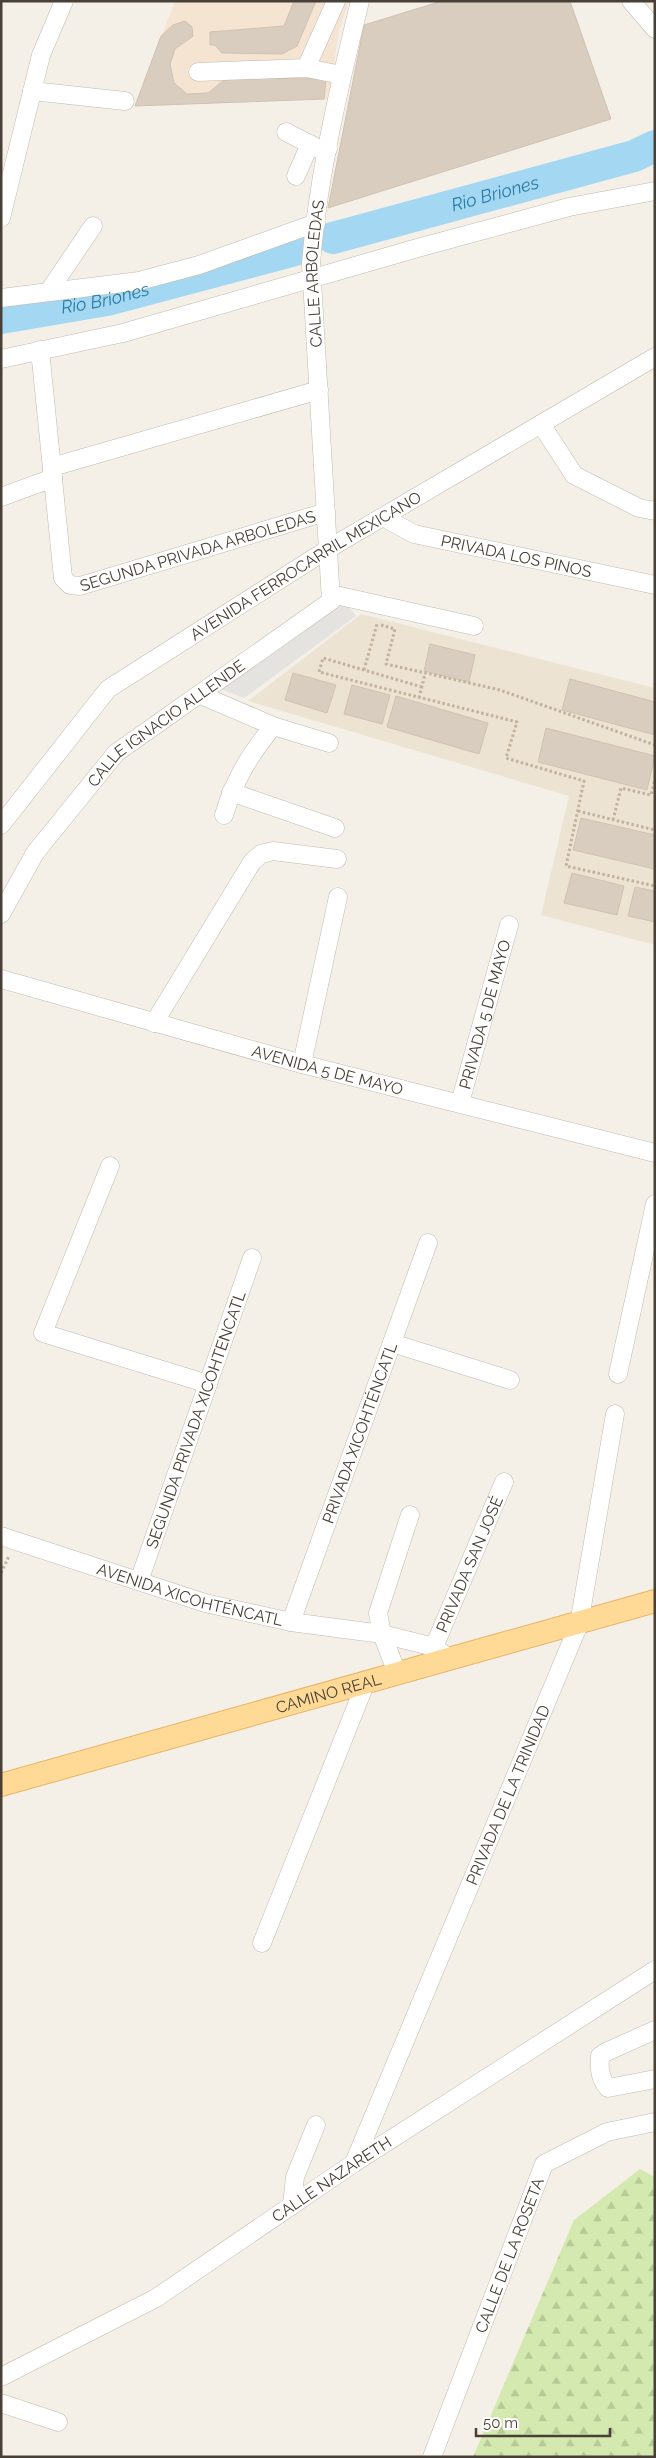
<svg xmlns="http://www.w3.org/2000/svg" width="656" height="2458" font-family="Raleway,sans-serif">
<defs>
<pattern id="forest-firs" width="22" height="20" patternUnits="userSpaceOnUse" patternTransform="scale(1.25)"><rect width="22" height="20" fill="#d4e9b0"/><path d="M5 1l3.5 6h-7zM16 11l3.5 6h-7z" fill="#b8c998"/></pattern>
</defs>
<rect width="100%" height="100%" fill="#f4f0e8"/>
<path fill="#f6e4d3" d="M 175,1 L 349,1 L 339,31 L 329,99 L 135,106 Z"/>
<path fill="#ede3d2" d="M 361,614 L 655,688 L 655,945 L 541,915 L 569,796 L 248,701 Z"/>
<path fill="url(#forest-firs)" d="M 640,2169 L 655,2177 L 655,2457 L 473,2457 L 574,2220 Z"/>
<path fill="#e5e3e0" d="M 344,601 L 356,616 L 244,698 L 221,689 Z"/>
<g fill="none" stroke-linecap="round" stroke-linejoin="round">
<g stroke="#a4d8f2" stroke-width="32">
<path id="s1" d="M 333,238 L 634,156 L 655,146"/>
<path id="s2" d="M 1,318 L 107,300 L 295,250"/>
</g>
</g>
<path fill="#d9cdc0" stroke="#d1c2b0" d="M 294,1 L 316,1 L 297,46 L 282,54 L 222,53 L 215,45 L 210,45 L 210,32 L 284,26 Z
M 442,1 L 570,1 L 611,119 L 328,208 L 364,25 Z
M 185,21 L 192,27 L 193,36 L 175,49 L 170,64 L 174,83 L 187,94 L 208,93 L 223,81 L 232,78 L 326,79 L 324,99 L 135,106 L 161,36 L 173,25 Z
M 430,644 L 475,655 L 469,682 L 424,671 Z
M 293,673 L 336,685 L 327,713 L 285,700 Z
M 570,679 L 655,702 L 655,735 L 562,710 Z
M 352,685 L 390,695 L 382,724 L 344,714 Z
M 396,696 L 488,723 L 479,754 L 387,727 Z
M 546,728 L 655,756 L 647,790 L 538,762 Z
M 581,818 L 655,835 L 655,869 L 573,850 Z
M 572,873 L 624,886 L 617,915 L 564,903 Z
M 635,887 L 655,891 L 655,922 L 628,916 Z"/>
<g fill="none" stroke-linecap="round" stroke-linejoin="round">
<defs>
<g id="minor">
<path d="M 631,1 L 655,29"/>
<path d="M 306,68 L 336,1"/>
<path d="M 198,72 L 306,68 L 342,75"/>
<path d="M 32,91 L 125,101"/>
<path d="M 286,132 L 319,149 L 328,149"/>
<path d="M 296,176 L 310,144"/>
<path d="M 1,218 L 41,55 L 64,1"/>
<path d="M 49,291 L 93,226"/>
<path d="M 1,298 L 139,281 L 199,265 L 316,223"/>
<path id="s3" d="M 40,350 L 63,578 L 70,585 L 80,586 L 326,512"/>
<path d="M 1,359 L 123,333 L 414,249 L 569,207 L 655,191"/>
<path d="M 541,424 L 574,475 L 639,508 L 655,511"/>
<path d="M 52,467 L 319,390"/>
<path d="M 1,497 L 53,478"/>
<path id="s4" d="M 383,517 L 414,534 L 655,585"/>
<path d="M 331,594 L 474,626"/>
<path d="M 201,695 L 273,726 L 329,743"/>
<path d="M 231,792 L 335,828"/>
<path d="M 224,815 C 235,778 250,755 273,726"/>
<path id="s5" d="M 1,825 L 108,689 L 328,549 L 655,357"/>
<path id="s6" d="M 1,914 L 35,853 L 116,753 L 331,601 L 311,264 C 318,176 339,87 360,1"/>
<path id="s7" d="M 1,979 L 302,1064 L 655,1153"/>
<path d="M 154,1023 L 252,862 L 261,854 L 273,851 L 337,859"/>
<path d="M 302,1064 L 338,897"/>
<path id="s8" d="M 460,1103 L 509,925"/>
<path d="M 110,1166 L 43,1333 L 208,1384"/>
<path d="M 392,1343 L 510,1380"/>
<path d="M 618,1374 L 655,1204"/>
<path id="s9" d="M 1,1536 L 205,1603 L 291,1622 L 382,1634 L 434,1647 L 449,1658"/>
<path id="s10" d="M 139,1581 L 252,1258"/>
<path id="s11" d="M 291,1622 L 428,1243"/>
<path id="s12" d="M 434,1647 L 504,1482"/>
<path d="M 397,1673 L 382,1634 L 378,1613 L 410,1515"/>
<path d="M 262,1943 L 366,1682"/>
<path d="M 655,2030 L 606,2052 L 600,2056 C 599,2069 600,2079 608,2088 L 655,2079"/>
<path id="s13" d="M 354,2163 L 579,1624 L 615,1414"/>
<path d="M 292,2205 L 295,2177 L 316,2125"/>
<path id="s14" d="M 1,2377 L 156,2298 L 354,2163 L 655,1970"/>
<path d="M 1,2403 L 58,2422"/>
<path id="s15" d="M 432,2457 L 544,2164 L 607,2132 L 655,2122"/>
</g>
<g id="major">
<path id="s16" d="M 1,1785 L 655,1601"/>
</g>
</defs>
<use href="#minor" stroke="#c3b9ad" stroke-width="19"/>
<use href="#major" stroke="#e6b464" stroke-width="24"/>
<path stroke="#c2b19b" stroke-width="3" stroke-dasharray="2.5 2.5" stroke-linecap="butt" d="M 381,625 L 395,629 L 386,664 L 500,690 L 655,745
M 364,670 L 377,624
M 422,687 L 323,658 L 319,672 L 517,722 L 506,758 L 584,781 L 566,866 L 655,886
M 419,698 L 425,674
M 578,811 L 655,830
M 613,820 L 621,788 L 651,795 L 655,779
M 1,1573 L 9,1556"/>
<use href="#minor" stroke="#fff" stroke-width="18"/>
<use href="#major" stroke="#ffd996" stroke-width="22"/>
</g>
<g text-anchor="middle" stroke-width="5" stroke-linejoin="round" paint-order="stroke">
<g font-size="16" fill="#484036" stroke="#fff">
<text dy="6" stroke="none"><textPath href="#s6" startOffset="790">CALLE ARBOLEDAS</textPath></text>
<text dy="6" stroke="none"><textPath href="#s3" startOffset="372">SEGUNDA PRIVADA ARBOLEDAS</textPath></text>
<text dy="6" stroke="none"><textPath href="#s4" startOffset="140">PRIVADA LOS PINOS</textPath></text>
<text dy="6" stroke="none"><textPath href="#s5" startOffset="406">AVENIDA FERROCARRIL MEXICANO</textPath></text>
<text dy="6" stroke="none"><textPath href="#s6" startOffset="256">CALLE IGNACIO ALLENDE</textPath></text>
<text dy="6" stroke="none"><textPath href="#s8" startOffset="92">PRIVADA 5 DE MAYO</textPath></text>
<text dy="6" stroke="none"><textPath href="#s7" startOffset="339">AVENIDA 5 DE MAYO</textPath></text>
<text dy="6" stroke="none"><textPath href="#s10" startOffset="171">SEGUNDA PRIVADA XICOHTENCATL</textPath></text>
<text dy="6" stroke="none"><textPath href="#s11" startOffset="201">PRIVADA XICOHTÉNCATL</textPath></text>
<text dy="6" stroke="none"><textPath href="#s12" startOffset="90">PRIVADA SAN JOSÉ</textPath></text>
<text dy="6" stroke="none"><textPath href="#s9" startOffset="198">AVENIDA XICOHTÉNCATL</textPath></text>
<text dy="6" stroke="none"><textPath href="#s16" startOffset="340">CAMINO REAL</textPath></text>
<text dy="6" stroke="none"><textPath href="#s13" startOffset="399">PRIVADA DE LA TRINIDAD</textPath></text>
<text dy="6" stroke="none"><textPath href="#s14" startOffset="386">CALLE NAZARETH</textPath></text>
<text dy="6" stroke="none"><textPath href="#s15" startOffset="216">CALLE DE LA ROSETA</textPath></text>
</g>
<g font-size="18" font-style="italic" fill="#2a7ba6" stroke="#fff">
<text dy="6" stroke="none"><textPath href="#s1" startOffset="168">Rio Briones</textPath></text>
<text dy="6" stroke="none"><textPath href="#s2" startOffset="106">Rio Briones</textPath></text>
</g>
</g>
<rect width="656" height="2458" fill="none" stroke="#484036" stroke-width="5"/>
<path d="M476 2428v8h134v-8" fill="none" stroke="#484036" stroke-width="2.5"/>
<text x="483" y="2428" font-size="15" fill="#484036" stroke="#ffffff" stroke-width="4" paint-order="stroke">50 m</text>
</svg>
